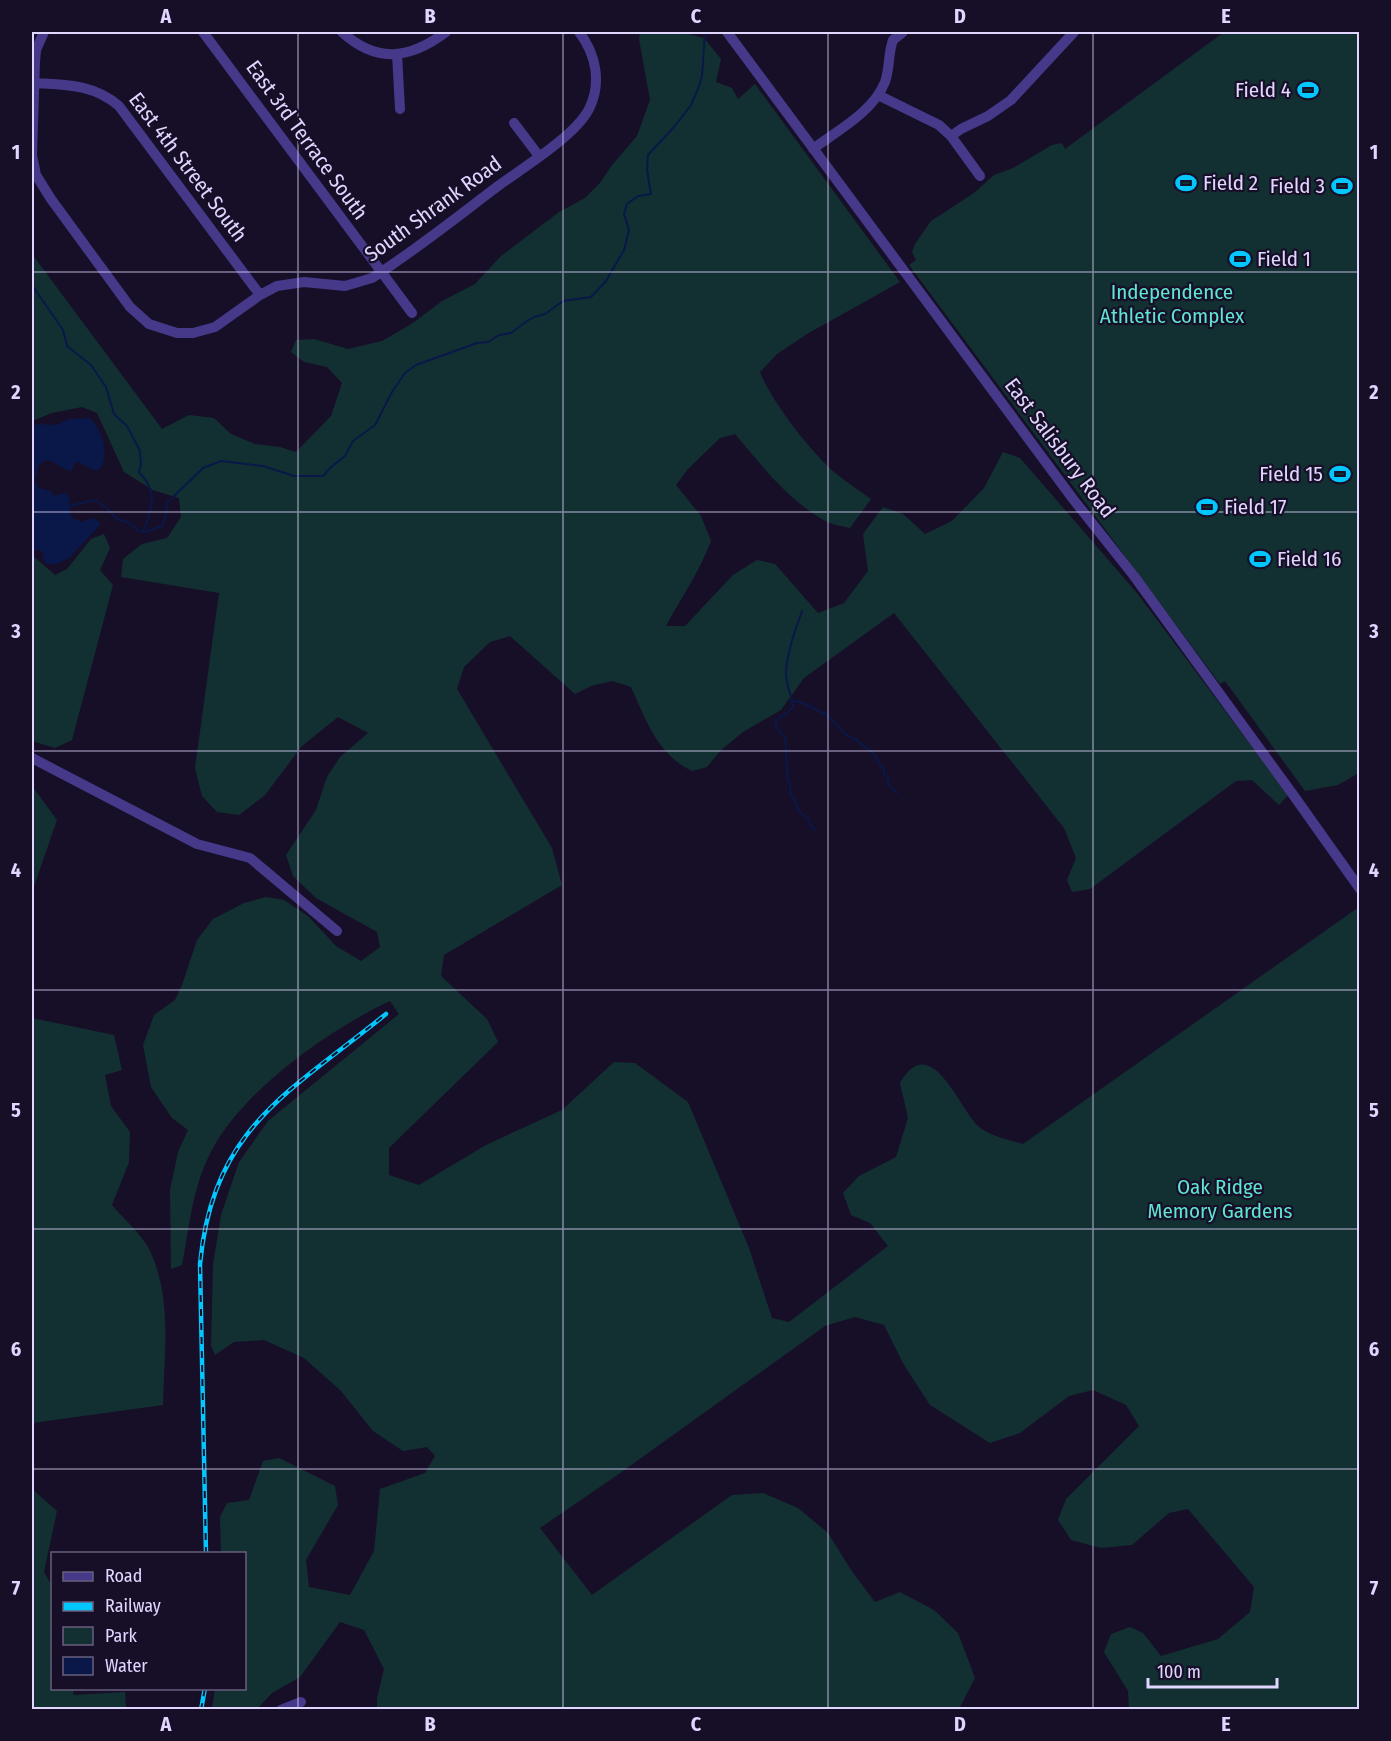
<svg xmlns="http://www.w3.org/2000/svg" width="1391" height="1741" font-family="'Fira Sans Condensed',sans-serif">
<rect width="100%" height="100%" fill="#170f28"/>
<path fill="#123032" d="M 640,32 L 685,33 L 704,38 L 721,59 L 716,82 L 732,88 L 738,99 L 755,84 L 900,282 L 807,334 L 777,354 L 760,372 C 771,401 810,451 834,472 C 846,482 859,490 871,499 L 850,528 C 843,526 834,525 827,522 C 790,502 762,466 735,434 L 720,438 L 688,469 L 676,485 L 701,516 L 711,541 C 700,571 681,598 666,626 L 685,626 L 733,575 L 757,560 L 775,564 L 818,613 L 844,603 L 868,571 L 863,534 L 883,507 L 903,514 L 925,534 L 952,521 L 984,488 L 1003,452 L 1020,458 L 1137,593 L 1288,795 L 1279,805 L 1252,780 L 1236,781 L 1090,889 L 1072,892 L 1067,880 L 1076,858 L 1064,828 L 894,613 L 804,678 L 781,710 L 743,732 L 721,750 L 707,767 L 692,771 C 657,754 646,720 631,687 L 612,681 L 591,686 L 575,694 L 510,636 L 490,642 L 464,667 L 457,689 L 552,848 L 562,885 L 444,955 L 441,976 L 487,1019 L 498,1042 L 389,1148 L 389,1175 L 419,1185 L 486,1145 L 562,1110 L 614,1062 L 635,1063 L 688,1102 L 749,1248 L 772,1318 L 789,1322 L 888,1246 L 870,1223 L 851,1215 L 843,1193 L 859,1176 L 896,1157 L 908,1118 L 900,1083 C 931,1029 959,1109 979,1127 C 990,1136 1009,1140 1023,1144 L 1359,907 L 1359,1709 L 1129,1709 L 1128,1691 L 1104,1652 L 1111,1634 L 1130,1627 L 1143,1633 L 1161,1656 L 1218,1639 L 1250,1612 L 1254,1587 L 1188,1509 L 1169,1513 L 1132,1545 L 1101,1548 L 1071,1540 L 1058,1520 L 1066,1499 L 1139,1426 L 1126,1405 L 1093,1390 L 1069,1396 L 1020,1433 L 990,1443 L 930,1405 L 904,1365 L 884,1325 L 855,1317 L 825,1326 L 616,1476 L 540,1528 L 592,1595 L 732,1495 L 763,1493 L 798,1508 L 828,1533 L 851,1570 L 875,1602 L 900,1592 L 934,1610 L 958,1633 L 975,1678 L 959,1709 L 377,1709 L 377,1698 L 384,1669 L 364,1630 L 340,1622 L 300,1677 L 272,1693 L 257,1709 L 212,1709 L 215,1689 L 244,1688 L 244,1554 L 221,1553 L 220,1517 L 227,1503 L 249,1500 L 263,1461 L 279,1458 L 335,1486 L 338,1505 L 306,1560 L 309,1587 L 350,1595 L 374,1551 L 380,1489 L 425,1473 L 435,1456 L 427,1447 L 403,1451 L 373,1431 L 341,1391 L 304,1358 L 264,1340 L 234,1342 L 215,1355 L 211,1346 L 213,1264 L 221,1215 L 239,1162 L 268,1121 L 399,1014 L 390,1001 C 328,1030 237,1094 208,1158 C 192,1191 189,1229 182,1265 L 171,1269 L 170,1190 L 178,1152 L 188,1130 L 172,1118 L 151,1087 L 143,1045 L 154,1015 L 175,1000 L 182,985 L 197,940 L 213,919 L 244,903 L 266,897 L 284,900 L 308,916 L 336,946 L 361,961 L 380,947 L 377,932 L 316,898 L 293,876 L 286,855 L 316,810 L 327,777 L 340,757 L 368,733 L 338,717 L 302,746 L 265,795 L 239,815 L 217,812 L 202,796 L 195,768 L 219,593 L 121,577 L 123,559 L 142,544 L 167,538 L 181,517 L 179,498 L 153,490 L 124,472 L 97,413 L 82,407 L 52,413 L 32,421 L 32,254 L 162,429 L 189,415 L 214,418 L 231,434 L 255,444 L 280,447 L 296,452 L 331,416 L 342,383 L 327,367 L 304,362 L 291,352 L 296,340 L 314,339 L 348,349 L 382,341 L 413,323 L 442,301 L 475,284 L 501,256 L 559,212 L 585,198 L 600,183 L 612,165 L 637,136 L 650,100 L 639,39 Z
M 1224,32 L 1359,32 L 1359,773 L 1338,785 L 1305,791 L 1225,681 L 1220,684 L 909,265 L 916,260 L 912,252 L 915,244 L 931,221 L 974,193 L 994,175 L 1013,168 L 1052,145 L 1062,143 L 1065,149 Z
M 104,534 L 110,548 L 100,570 L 113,585 L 72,740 L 55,748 L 32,741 L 32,555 L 55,575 L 67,569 L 91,539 Z
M 32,786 L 57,820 L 32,892 Z
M 32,1018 L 114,1035 L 122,1070 L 105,1075 L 111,1106 L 130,1132 L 129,1162 L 112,1205 C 123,1218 139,1232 148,1247 C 173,1296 164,1352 163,1405 L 32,1423 Z
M 32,1489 L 57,1511 L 44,1572 L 52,1586 L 52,1688 L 74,1689 L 73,1695 L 125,1692 L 126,1707 L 124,1709 L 32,1709 Z"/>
<path fill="#091848" d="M 90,418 C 103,432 109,450 101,468 L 96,471 L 78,462 L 75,463 L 71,471 C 61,469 56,461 46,460 L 39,465 L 35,480 L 39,488 L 51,491 L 53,496 L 65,493 L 70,498 L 69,506 L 72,518 L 81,522 L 91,518 L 100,522 L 99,526 L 69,558 L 57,564 L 46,564 L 43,558 L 43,552 L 38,550 L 32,551 L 32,427 L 37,424 L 57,425 L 68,419 Z"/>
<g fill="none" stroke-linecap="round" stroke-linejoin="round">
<path stroke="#091848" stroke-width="2" d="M 32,285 L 63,330 L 67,346 L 91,365 L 106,387 L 114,414 L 127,426 L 140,451 L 141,465 L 139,472 C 159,492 152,509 143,532
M 69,506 L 95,500 L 107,508 L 117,519 L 127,522 L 139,531 L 145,532 L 162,526 L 166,515 L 167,503 L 203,468 L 221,461 L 263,466 L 294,476 L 323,476 L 331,467 L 345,456 L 353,441 L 375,425 L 392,392 L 405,373 L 416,365 L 477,343 L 488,342 L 499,335 L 511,333 L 527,321 L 534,317 L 545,314 L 563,301 L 591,297 L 606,281 L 624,250 L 629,230 L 624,214 L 627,204 L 638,196 L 651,194 L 647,170 L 648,155 L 674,127 L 691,105 L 698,89 L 702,76 L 705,32
M 802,611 C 795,631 787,652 786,673 C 786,685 792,696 793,707 L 788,712 L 776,720 L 776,726 L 785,738 L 788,781 L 790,783 L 791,796 L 794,797 L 799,812 L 808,818 L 811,826 L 816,830
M 792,701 L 801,702 L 827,715 L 845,734 L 858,741 L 876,756 L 879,764 L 884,769 L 884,774 L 888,777 L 888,785 L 897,793"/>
<path stroke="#463989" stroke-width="10" d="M 44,32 L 36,50 L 35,62 L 32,155 L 36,175 L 51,199 L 130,307 L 149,324 L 177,333 L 193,333 L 215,327 L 260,295 L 277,286 L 304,282 L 345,286 L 372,278 C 416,250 457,217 498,186 C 524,167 575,136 589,109 C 602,83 596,54 579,32
M 203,32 L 412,313
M 342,32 C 377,64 410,59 446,32
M 727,32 L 1073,499 L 1134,576 L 1294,796 L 1360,889
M 397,54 L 400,109
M 34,83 C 66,85 93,84 119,106 L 260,295
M 878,95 L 939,125 L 951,136 L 980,176
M 514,123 L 539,156
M 951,136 L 961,129 L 988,116 L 1011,100 L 1074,32
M 813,149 C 838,130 873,112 885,82 C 890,68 888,53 893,40 L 903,32
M 32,758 L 197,844 L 250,858 L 337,931
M 281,1710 L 301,1702"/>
<defs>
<path id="rail" d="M 206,1554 L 200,1264 C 213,1127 290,1092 386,1014
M 201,1710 L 205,1688"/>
</defs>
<use href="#rail" stroke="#02c7ff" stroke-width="4.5"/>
<use href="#rail" stroke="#170f28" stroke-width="2" stroke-dasharray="7" stroke-linecap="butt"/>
</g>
<path fill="none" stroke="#e0d6ff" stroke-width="1.5" stroke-opacity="0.55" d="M 298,32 L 298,1710M 563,32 L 563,1710M 828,32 L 828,1710M 1093,32 L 1093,1710M 32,272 L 1360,272M 32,512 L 1360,512M 32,751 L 1360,751M 32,990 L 1360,990M 32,1229 L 1360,1229M 32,1469 L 1360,1469"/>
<defs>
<symbol id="stadium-bare" viewBox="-9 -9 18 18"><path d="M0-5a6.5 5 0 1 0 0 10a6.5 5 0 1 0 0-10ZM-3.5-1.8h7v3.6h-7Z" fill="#02c7ff" stroke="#170f28" stroke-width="2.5" paint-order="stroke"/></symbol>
</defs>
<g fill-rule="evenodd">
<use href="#stadium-bare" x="1293" y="75" width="30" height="30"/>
<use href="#stadium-bare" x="1171" y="168" width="30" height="30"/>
<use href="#stadium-bare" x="1327" y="171" width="30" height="30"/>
<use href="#stadium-bare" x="1225" y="244" width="30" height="30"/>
<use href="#stadium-bare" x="1325" y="459" width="30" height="30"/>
<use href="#stadium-bare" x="1192" y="492" width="30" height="30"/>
<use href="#stadium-bare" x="1245" y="544" width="30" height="30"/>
</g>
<g text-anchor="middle" stroke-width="4.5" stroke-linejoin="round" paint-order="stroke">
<g font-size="21" fill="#e0d6ff" stroke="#170f28" text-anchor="start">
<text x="1291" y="97" text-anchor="end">Field 4</text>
<text x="1203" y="190">Field 2</text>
<text x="1325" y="193" text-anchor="end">Field 3</text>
<text x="1257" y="266">Field 1</text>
<text x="1323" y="481" text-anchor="end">Field 15</text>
<text x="1224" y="514">Field 17</text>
<text x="1277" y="566">Field 16</text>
</g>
<g font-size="21" fill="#e0d6ff" stroke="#170f28">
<text transform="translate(307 140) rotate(54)" y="7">East 3rd Terrace South</text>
<text transform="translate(188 167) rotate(53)" y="7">East 4th Street South</text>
<text transform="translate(433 209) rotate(-36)" y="7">South Shrank Road</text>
<text transform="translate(1060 448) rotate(53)" y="7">East Salisbury Road</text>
</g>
<g font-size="21" fill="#5ee4d3" stroke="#170f28">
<text x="1172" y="299">Independence<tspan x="1172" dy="24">Athletic Complex</tspan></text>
<text x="1220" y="1194">Oak Ridge<tspan x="1220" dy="24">Memory Gardens</tspan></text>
</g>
</g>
<rect width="1391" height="1741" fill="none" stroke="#170f28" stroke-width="66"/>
<rect x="51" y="1552" width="195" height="138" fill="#170f28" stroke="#675f7e" stroke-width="1.5"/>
<rect x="63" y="1572" width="30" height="9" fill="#463989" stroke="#675f7e" stroke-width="1.5"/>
<text x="105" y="1582" font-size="18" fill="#e0d6ff">Road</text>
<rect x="63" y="1602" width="30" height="9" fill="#02c7ff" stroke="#675f7e" stroke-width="1.5"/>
<text x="105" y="1612" font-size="18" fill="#e0d6ff">Railway</text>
<rect x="63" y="1627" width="30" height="18" fill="#123032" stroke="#675f7e" stroke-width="1.5"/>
<text x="105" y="1642" font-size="18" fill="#e0d6ff">Park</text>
<rect x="63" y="1657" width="30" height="18" fill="#091848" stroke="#675f7e" stroke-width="1.5"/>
<text x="105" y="1672" font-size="18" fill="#e0d6ff">Water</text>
<path d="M1148 1678v9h129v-9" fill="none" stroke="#e0d6ff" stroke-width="3"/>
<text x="1157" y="1678" font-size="18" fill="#e0d6ff" stroke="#170f28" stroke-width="4.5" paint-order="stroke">100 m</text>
<rect x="33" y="33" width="1325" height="1675" fill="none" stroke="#e0d6ff" stroke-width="2"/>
<g font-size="20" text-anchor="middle" font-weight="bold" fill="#e0d6ff">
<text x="166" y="23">A</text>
<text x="430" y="23">B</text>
<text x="696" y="23">C</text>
<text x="960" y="23">D</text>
<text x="1226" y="23">E</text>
<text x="16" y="159">1</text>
<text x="1374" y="159">1</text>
<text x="16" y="399">2</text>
<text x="1374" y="399">2</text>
<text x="16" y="638">3</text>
<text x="1374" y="638">3</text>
<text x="16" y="877">4</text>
<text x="1374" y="877">4</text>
<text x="16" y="1117">5</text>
<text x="1374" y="1117">5</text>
<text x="16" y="1356">6</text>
<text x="1374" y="1356">6</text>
<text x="16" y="1595">7</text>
<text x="1374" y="1595">7</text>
<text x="166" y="1731">A</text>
<text x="430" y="1731">B</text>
<text x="696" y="1731">C</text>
<text x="960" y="1731">D</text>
<text x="1226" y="1731">E</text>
</g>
</svg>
